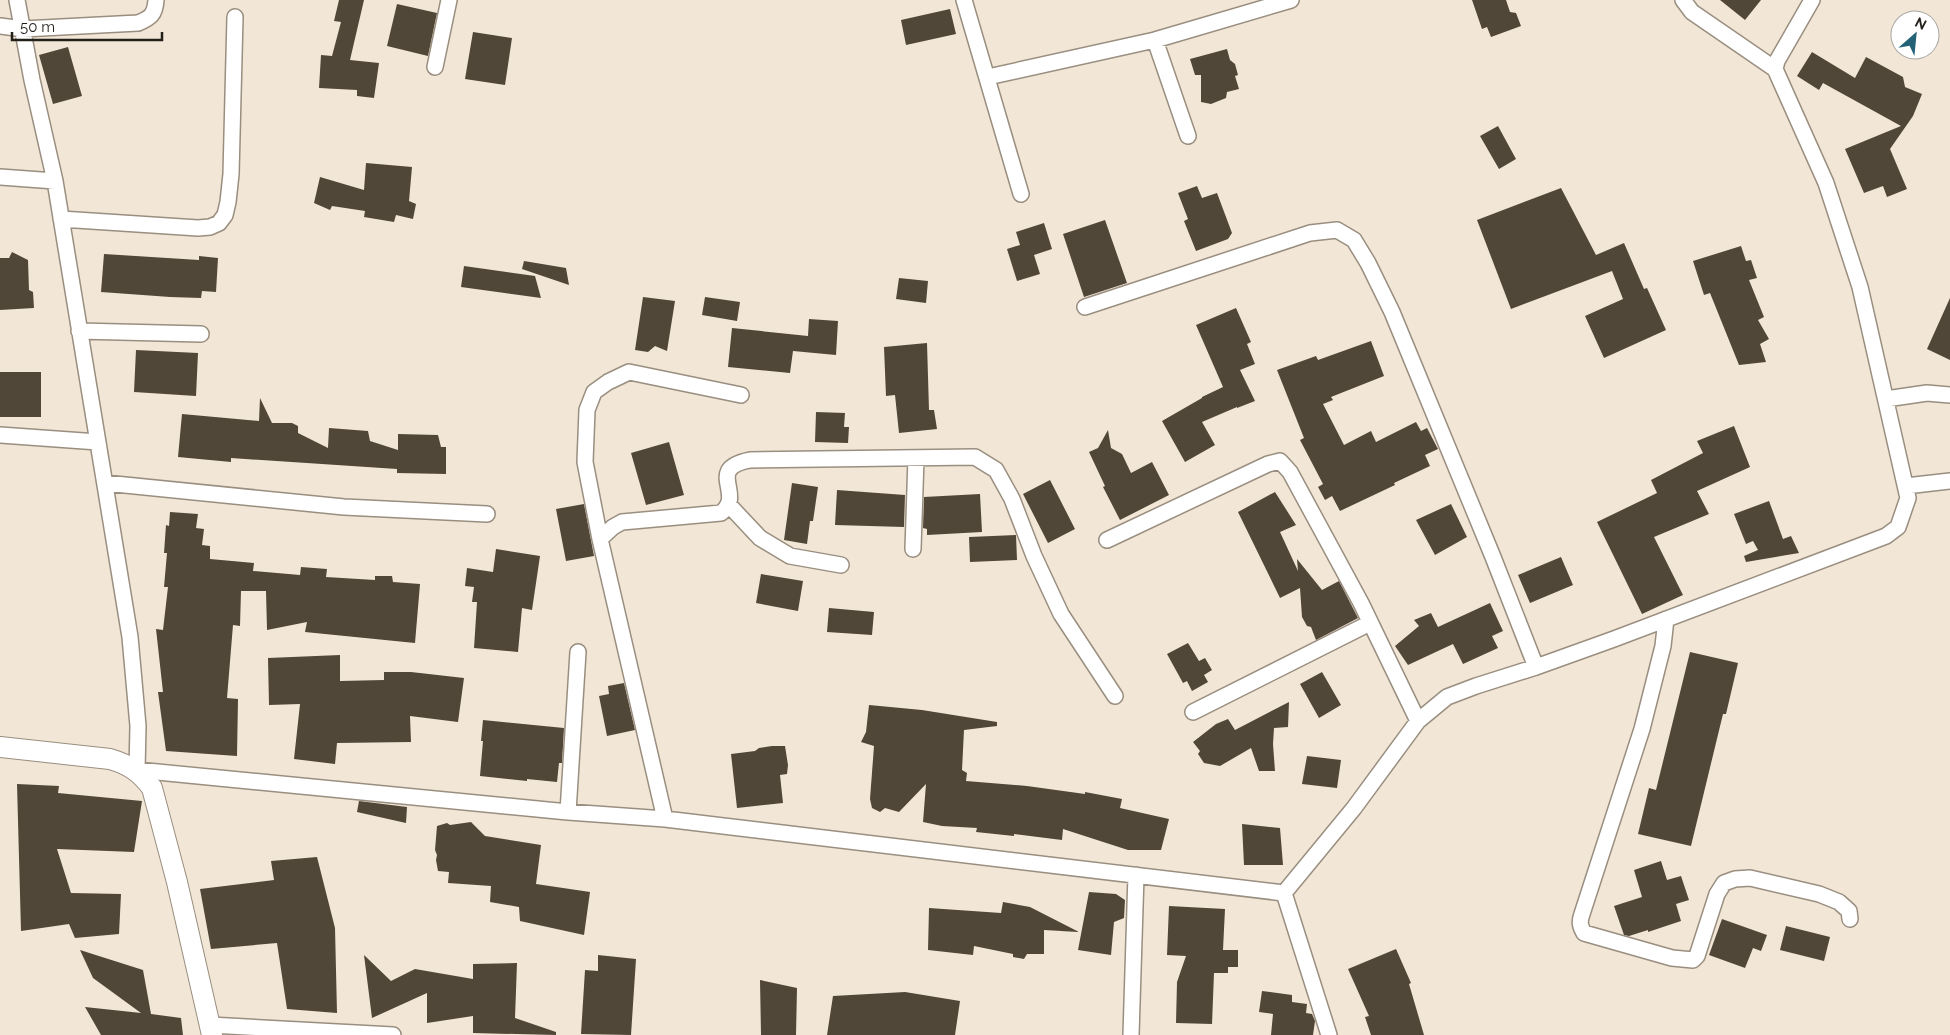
<svg xmlns="http://www.w3.org/2000/svg" width="1950" height="1035" font-family="Raleway,sans-serif">
<rect width="100%" height="100%" fill="#f2e7d7"/>
<path fill="#504739" d="M 339,0 L 364,0 L 350,60 L 379,63 L 374,98 L 357,96 L 357,90 L 319,88 L 321,55 L 332,56 L 341,22 L 334,21 Z
M 1472,0 L 1506,0 L 1510,12 L 1516,13 L 1521,26 L 1491,37 L 1487,27 L 1482,29 Z
M 1720,0 L 1761,0 L 1745,20 Z
M 397,4 L 437,13 L 428,56 L 387,46 Z
M 950,9 L 956,34 L 906,45 L 901,20 Z
M 473,32 L 512,38 L 505,85 L 465,79 Z
M 68,47 L 82,96 L 53,104 L 39,55 Z
M 1227,49 L 1230,60 L 1235,64 L 1238,75 L 1235,76 L 1239,89 L 1227,92 L 1226,98 L 1211,104 L 1201,102 L 1201,75 L 1195,75 L 1190,59 Z
M 1812,52 L 1855,78 L 1866,57 L 1903,77 L 1905,87 L 1922,94 L 1913,116 L 1890,149 L 1907,189 L 1887,197 L 1883,186 L 1864,193 L 1845,149 L 1901,126 L 1823,83 L 1819,90 L 1797,76 Z
M 1498,126 L 1516,159 L 1499,169 L 1480,136 Z
M 366,163 L 412,167 L 409,201 L 416,204 L 413,219 L 396,215 L 394,222 L 364,217 L 365,211 L 332,206 L 330,210 L 314,203 L 320,177 L 364,190 Z
M 1197,186 L 1202,198 L 1217,193 L 1232,233 L 1228,239 L 1196,251 L 1184,221 L 1188,219 L 1178,193 Z
M 1561,188 L 1596,255 L 1624,243 L 1644,289 L 1647,288 L 1666,330 L 1604,358 L 1585,316 L 1623,299 L 1612,271 L 1511,309 L 1477,220 Z
M 1105,220 L 1127,283 L 1084,297 L 1063,234 Z
M 1044,223 L 1052,249 L 1034,255 L 1040,274 L 1017,281 L 1007,249 L 1020,245 L 1016,232 Z
M 1741,246 L 1746,261 L 1751,260 L 1757,278 L 1749,280 L 1764,317 L 1758,320 L 1769,339 L 1760,344 L 1766,362 L 1739,365 L 1710,293 L 1704,295 L 1693,261 Z
M 12,252 L 28,260 L 29,290 L 33,292 L 34,308 L 0,310 L 0,258 L 9,258 Z
M 104,254 L 199,260 L 199,256 L 218,258 L 216,292 L 202,291 L 201,298 L 170,297 L 101,292 Z
M 524,261 L 566,268 L 569,285 L 522,269 Z
M 464,266 L 535,276 L 541,298 L 461,287 Z
M 899,278 L 928,281 L 926,303 L 896,299 Z
M 643,297 L 675,301 L 667,351 L 655,346 L 648,352 L 635,350 Z
M 705,297 L 740,302 L 737,321 L 702,315 Z
M 1950,298 L 1950,360 L 1927,349 Z
M 1236,308 L 1251,342 L 1247,344 L 1255,364 L 1240,370 L 1255,401 L 1237,408 L 1237,407 L 1202,422 L 1215,445 L 1185,462 L 1162,421 L 1202,398 L 1202,397 L 1223,387 L 1196,325 Z
M 809,319 L 838,321 L 836,355 L 793,351 L 790,373 L 728,367 L 732,328 L 808,336 Z
M 1371,341 L 1384,376 L 1331,397 L 1333,400 L 1323,404 L 1344,445 L 1371,431 L 1376,442 L 1416,422 L 1421,431 L 1427,428 L 1438,449 L 1425,455 L 1430,466 L 1394,483 L 1395,485 L 1340,511 L 1332,496 L 1325,500 L 1318,487 L 1323,484 L 1300,440 L 1304,438 L 1277,370 L 1316,356 L 1318,360 Z
M 927,343 L 929,410 L 934,410 L 937,429 L 899,433 L 895,395 L 886,396 L 884,347 Z
M 136,350 L 198,353 L 196,396 L 134,392 Z
M 0,372 L 41,372 L 41,417 L 0,417 Z
M 260,398 L 272,423 L 292,423 L 298,426 L 298,433 L 328,448 L 329,428 L 368,431 L 370,441 L 398,450 L 398,434 L 438,435 L 441,447 L 446,447 L 446,474 L 397,473 L 397,469 L 231,458 L 231,462 L 178,457 L 182,414 L 259,421 Z
M 816,412 L 845,413 L 844,427 L 849,427 L 848,443 L 815,442 Z
M 1734,426 L 1750,467 L 1697,491 L 1709,514 L 1654,537 L 1683,595 L 1642,614 L 1597,522 L 1657,493 L 1651,480 L 1703,453 L 1697,441 Z
M 1108,430 L 1111,448 L 1122,454 L 1131,473 L 1152,462 L 1169,495 L 1120,520 L 1103,487 L 1105,486 L 1089,452 L 1098,448 Z
M 669,442 L 684,495 L 646,505 L 631,453 Z
M 1050,480 L 1075,529 L 1048,543 L 1023,494 Z
M 792,483 L 818,487 L 813,521 L 810,521 L 807,544 L 784,540 Z
M 837,490 L 905,495 L 904,527 L 835,525 Z
M 1275,492 L 1296,525 L 1280,532 L 1298,571 L 1297,559 L 1322,590 L 1339,581 L 1358,618 L 1316,640 L 1311,627 L 1307,626 L 1302,617 L 1300,588 L 1280,598 L 1238,512 Z
M 980,494 L 982,532 L 927,535 L 927,529 L 923,528 L 924,497 Z
M 1769,501 L 1783,539 L 1791,536 L 1799,553 L 1746,562 L 1744,556 L 1758,550 L 1753,541 L 1746,544 L 1734,514 Z
M 584,504 L 594,556 L 566,561 L 556,509 Z
M 1451,504 L 1467,537 L 1435,555 L 1416,520 Z
M 170,512 L 198,514 L 196,528 L 204,529 L 202,545 L 210,546 L 210,559 L 254,563 L 253,571 L 300,575 L 301,567 L 327,569 L 326,577 L 375,580 L 375,576 L 392,576 L 393,582 L 420,584 L 415,643 L 305,632 L 307,622 L 267,630 L 266,591 L 241,591 L 240,626 L 233,625 L 227,698 L 238,699 L 237,756 L 166,751 L 158,692 L 163,692 L 156,629 L 163,630 L 168,587 L 164,587 L 167,553 L 164,553 L 166,525 L 169,526 Z
M 1016,535 L 1017,560 L 970,562 L 969,537 Z
M 496,549 L 540,556 L 532,610 L 522,608 L 518,652 L 474,648 L 477,602 L 472,602 L 474,587 L 465,586 L 467,568 L 493,572 Z
M 1561,557 L 1573,585 L 1530,603 L 1518,575 Z
M 761,574 L 803,581 L 798,611 L 756,603 Z
M 1490,603 L 1503,631 L 1492,636 L 1498,648 L 1463,664 L 1453,644 L 1408,665 L 1395,646 L 1419,626 L 1414,620 L 1431,613 L 1438,627 Z
M 829,608 L 874,612 L 872,635 L 827,632 Z
M 1188,643 L 1199,661 L 1205,658 L 1212,670 L 1204,675 L 1208,682 L 1192,691 L 1187,681 L 1183,683 L 1167,654 Z
M 1690,652 L 1738,663 L 1726,714 L 1723,714 L 1691,846 L 1638,834 L 1649,788 L 1656,790 Z
M 340,655 L 340,681 L 384,680 L 384,672 L 411,672 L 464,678 L 458,722 L 410,716 L 411,742 L 337,743 L 335,764 L 294,759 L 300,704 L 269,705 L 268,658 Z
M 1322,672 L 1341,705 L 1319,718 L 1300,684 Z
M 624,683 L 635,730 L 607,736 L 599,696 L 609,694 L 608,686 Z
M 1289,702 L 1288,727 L 1274,728 L 1273,744 L 1275,771 L 1259,771 L 1251,748 L 1220,766 L 1204,763 L 1198,754 L 1200,751 L 1193,742 L 1216,724 L 1228,719 L 1235,730 Z
M 869,705 L 922,710 L 997,722 L 997,726 L 964,730 L 962,770 L 967,773 L 966,781 L 1027,786 L 1085,794 L 1085,792 L 1122,799 L 1120,808 L 1169,819 L 1161,850 L 1128,850 L 1063,829 L 1062,840 L 1014,834 L 1014,836 L 976,832 L 977,828 L 942,826 L 923,822 L 926,784 L 899,812 L 885,808 L 880,812 L 872,808 L 870,799 L 874,746 L 861,742 L 866,732 Z
M 483,720 L 564,728 L 562,763 L 559,763 L 557,782 L 527,779 L 527,781 L 480,776 L 483,741 L 481,741 Z
M 772,746 L 785,746 L 788,765 L 787,774 L 780,775 L 783,803 L 737,808 L 731,754 L 755,751 L 759,748 Z
M 1307,756 L 1341,760 L 1337,788 L 1302,784 Z
M 17,784 L 59,786 L 58,793 L 142,801 L 134,852 L 57,849 L 71,893 L 121,894 L 119,934 L 75,938 L 69,924 L 21,931 Z
M 359,801 L 407,807 L 406,823 L 357,812 Z
M 471,822 L 485,836 L 541,845 L 536,884 L 590,892 L 584,935 L 520,921 L 519,907 L 490,902 L 491,886 L 448,883 L 449,872 L 438,871 L 436,860 L 437,855 L 435,850 L 437,826 L 447,823 L 450,825 Z
M 1242,824 L 1280,828 L 1283,865 L 1244,865 Z
M 317,857 L 335,928 L 337,1013 L 287,1009 L 277,943 L 211,949 L 200,889 L 274,880 L 271,861 Z
M 1661,861 L 1667,880 L 1681,876 L 1689,900 L 1676,904 L 1681,921 L 1648,932 L 1648,930 L 1629,936 L 1624,935 L 1614,906 L 1642,897 L 1634,870 Z
M 1089,892 L 1116,894 L 1125,900 L 1124,918 L 1114,922 L 1111,955 L 1078,950 Z
M 1003,902 L 1030,907 L 1079,932 L 1044,930 L 1044,954 L 1027,954 L 1024,959 L 1013,957 L 1013,954 L 974,946 L 973,955 L 928,950 L 929,908 L 1001,913 Z
M 1169,906 L 1225,909 L 1223,950 L 1238,950 L 1238,967 L 1228,967 L 1228,973 L 1214,973 L 1212,1024 L 1176,1023 L 1177,982 L 1186,956 L 1167,955 Z
M 1722,919 L 1767,935 L 1761,951 L 1753,948 L 1745,968 L 1709,955 Z
M 1786,926 L 1830,937 L 1824,961 L 1780,950 Z
M 1396,949 L 1411,983 L 1409,984 L 1424,1035 L 1371,1035 L 1365,1017 L 1369,1016 L 1348,969 Z
M 80,950 L 143,970 L 151,1014 L 181,1018 L 183,1035 L 101,1035 L 85,1007 L 141,1013 L 93,978 Z
M 364,955 L 391,981 L 415,969 L 473,979 L 473,964 L 517,963 L 515,1018 L 556,1032 L 556,1035 L 473,1033 L 473,1016 L 427,1023 L 427,993 L 372,1018 Z
M 598,955 L 636,959 L 631,1035 L 581,1034 L 585,970 L 598,971 Z
M 760,980 L 797,988 L 796,1035 L 761,1035 Z
M 1262,991 L 1292,995 L 1292,1002 L 1307,1004 L 1306,1013 L 1312,1014 L 1315,1021 L 1313,1035 L 1271,1035 L 1273,1014 L 1259,1012 Z
M 905,992 L 960,1001 L 955,1035 L 827,1035 L 833,996 Z"/>
<g fill="none" stroke-linecap="round" stroke-linejoin="round">
<defs>
<path id="minor" d="M 17,0 L 32,80 L 55,181 L 130,637 L 138,726 L 137,770 L 568,812 L 665,819 L 1284,893
M 964,0 L 1021,194
M 1683,0 L 1692,12 L 1775,69
M 0,26 L 23,29 L 138,23 C 151,18 155,14 156,0
M 1155,40 L 1188,136
M 435,67 L 449,0
M 988,77 L 1155,40 L 1291,0
M 0,177 L 55,181
M 61,219 L 198,228 L 210,227 L 219,223 L 225,215 L 228,202 L 231,174 L 235,17
M 1085,307 L 1310,233 L 1337,230 L 1354,240 L 1368,263 L 1392,312 L 1493,557 L 1536,667
M 79,331 L 201,334
M 1886,399 L 1927,393 L 1950,395
M 0,435 L 98,442
M 105,483 L 344,507 L 487,514
M 1906,486 L 1950,481
M 729,505 L 760,538 L 790,556 L 841,565
M 600,539 L 585,462 L 587,410 L 594,392 L 608,382 L 629,372 L 741,395
M 1107,540 L 1268,464 L 1280,461 L 1290,472 L 1361,603 L 1418,721
M 913,549 L 916,458
M 1666,619 L 1663,646 L 1642,729 L 1582,914 C 1579,922 1580,926 1584,933 L 1672,958 L 1693,960 L 1697,956 L 1717,894 L 1724,883 L 1735,879 L 1750,878 L 1819,894 L 1839,902 L 1849,911 L 1850,919
M 1193,712 L 1370,623
M 568,812 L 578,652
M 665,819 L 600,539 L 613,527 L 622,522 L 721,513 C 746,494 704,469 750,460 L 975,457 L 996,470 L 1012,499 L 1034,556 L 1061,614 L 1115,696
M 210,1025 L 393,1035
M 1131,1035 L 1136,875
M 1329,1035 L 1284,893 L 1354,808 L 1418,721 L 1447,697 L 1476,686 L 1536,667 L 1614,639 L 1886,536 L 1898,527 L 1908,498 L 1860,287 L 1826,183 L 1775,69 L 1777,61 L 1812,0"/>
<path id="tertiary" d="M 0,747 L 110,759 C 130,765 140,772 152,788 L 177,882 L 212,1035"/>
</defs>
<use href="#minor" stroke="#998e7f" stroke-width="18"/>
<use href="#tertiary" stroke="#998e7f" stroke-width="22"/>
<use href="#minor" stroke="#fff" stroke-width="15"/>
<use href="#tertiary" stroke="#fff" stroke-width="20"/>
</g>
<g transform="translate(1915 35) rotate(27)"><circle r="24" fill="#ffffff" stroke="#a7a5a3"/>
<path d="M0-4L9 19L0 12L-9 19Z" fill="#236177"/>
<text y="-8" font-size="14" font-weight="bold" text-anchor="middle" fill="#231f19">N</text>
</g>
<path d="M12 32v8h150v-8" fill="none" stroke="#231f19" stroke-width="2.5"/>
<text x="20" y="32" font-size="15" fill="#231f19" stroke="#ffffff" stroke-width="4" paint-order="stroke">50 m</text>
</svg>
